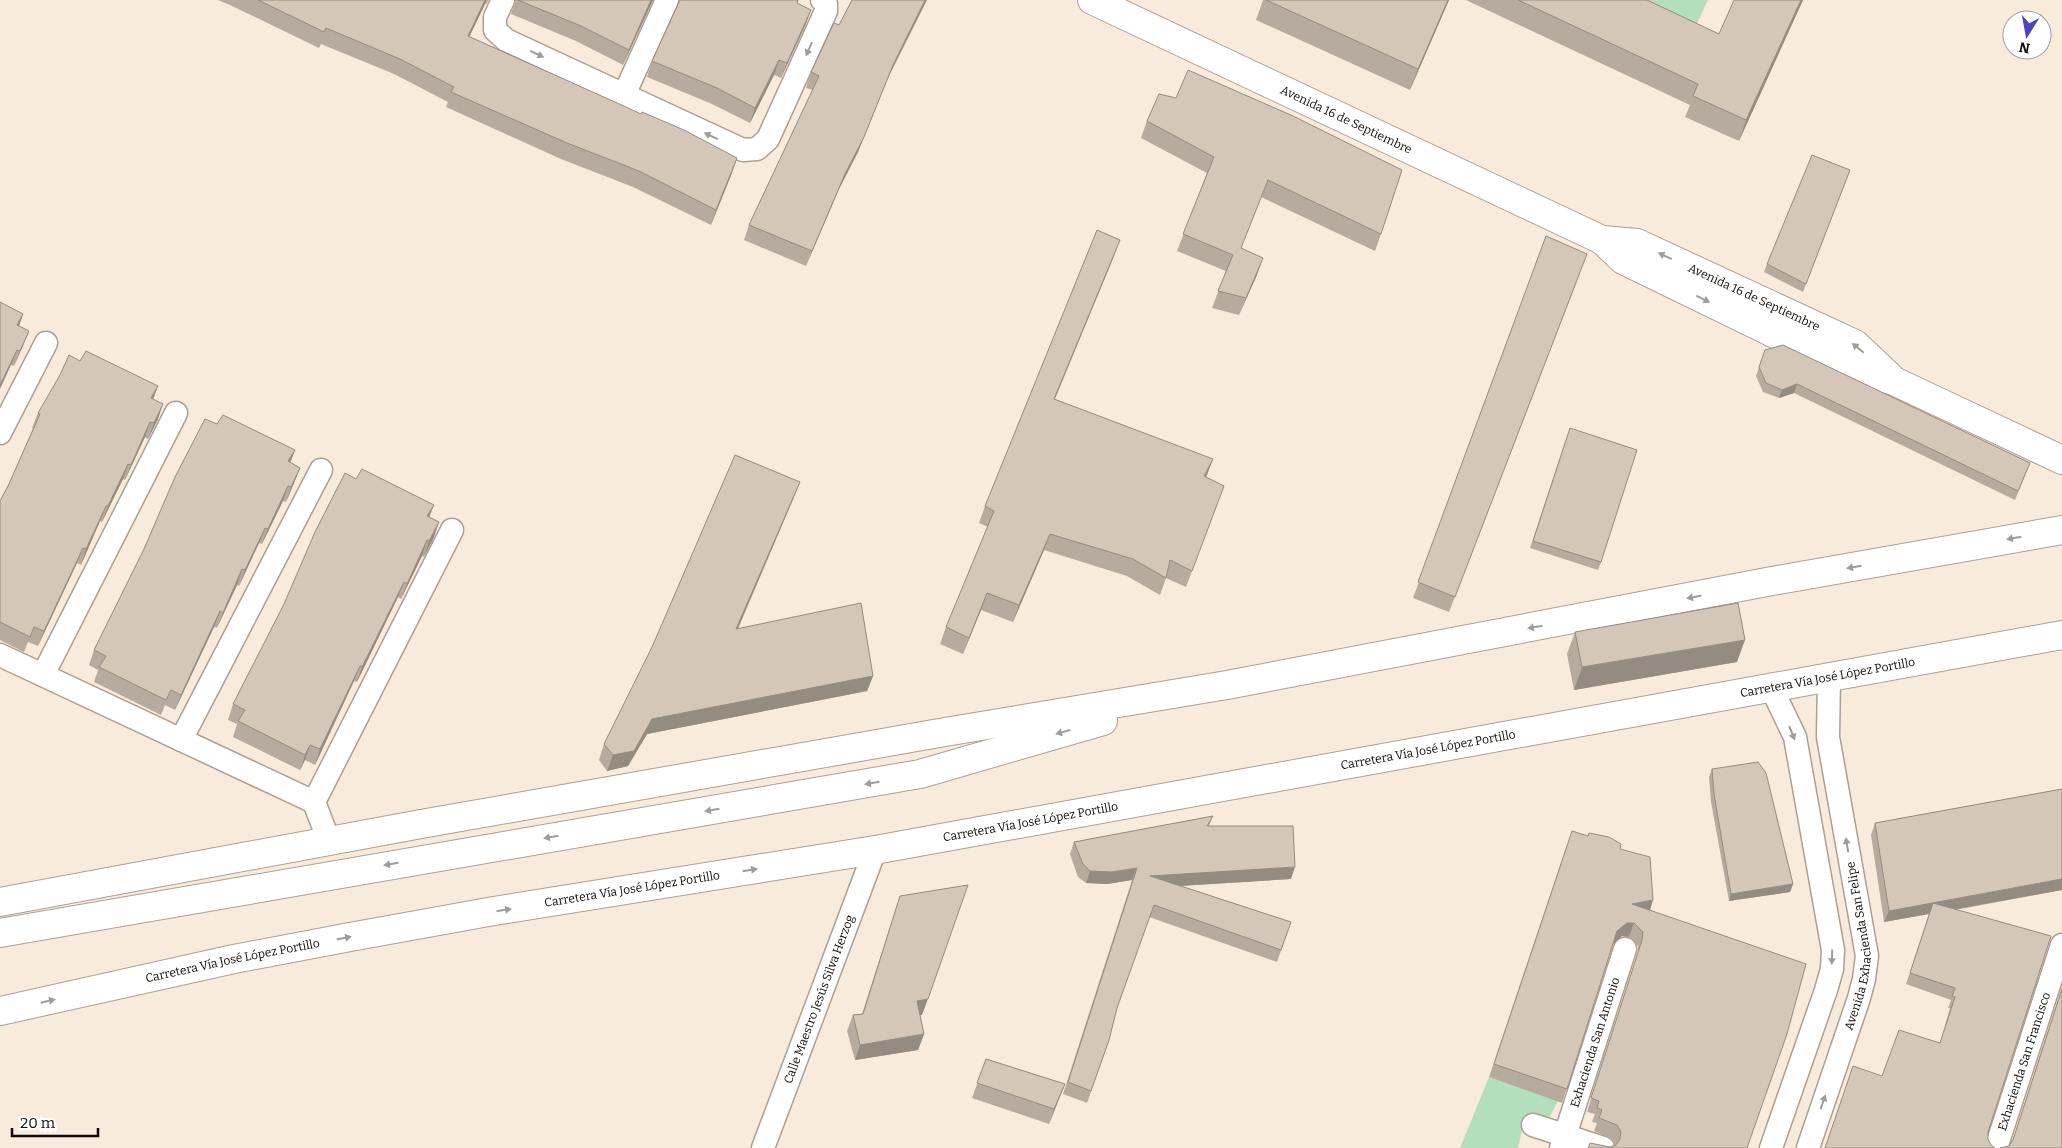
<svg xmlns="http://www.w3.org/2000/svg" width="2062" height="1148" font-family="Bitter,serif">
<rect width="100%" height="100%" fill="#f8ebdb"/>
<path fill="#b4dfbe" d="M 1646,0 L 1708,0 L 1694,30 Z
M 1489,1077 L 1558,1101 L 1548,1120 L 1525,1117 L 1518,1148 L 1460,1148 Z"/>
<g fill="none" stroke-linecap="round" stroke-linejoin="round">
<defs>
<g id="street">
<path d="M 503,0 L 495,17 L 495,30 L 506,40 L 743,150 L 757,149 L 768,139 L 826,11 L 826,4 L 822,0"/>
<path d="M 624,95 L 667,0"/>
<path d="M 0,433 L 46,343"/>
<path d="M 0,655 L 314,802"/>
<path d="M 43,675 L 176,413"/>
<path d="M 181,740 L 321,470"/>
<path d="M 329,841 L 314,802 L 452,530"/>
<path d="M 1533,1125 L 1603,1148"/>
<path id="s1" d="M 763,1148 L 875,850"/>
<path id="s2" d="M 1561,1148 L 1625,949"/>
<path d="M 1771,1148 L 1826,990 L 1832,969 L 1833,950 L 1795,737 L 1772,689"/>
<path id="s3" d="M 1808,1148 L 1859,998 L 1864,979 L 1867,956 L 1828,737 L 1829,678"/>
<path id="s4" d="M 1996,1148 L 2062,945"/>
</g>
<g id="secondary">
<path id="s5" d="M 1092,0 L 1602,240 L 1623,260 L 1843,367 L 1894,381 L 2062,460"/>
<path id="s6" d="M 1602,240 L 1637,243 L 1855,344 L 1891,378"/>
</g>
<g id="primary">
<path d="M 0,902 L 421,824 L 945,732 L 1227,685 L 1772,581 L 2062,530"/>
<path d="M 0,933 L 920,774 L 1103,721"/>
<path id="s7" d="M 0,1011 L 234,959 L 350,937 L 494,911 L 875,850 L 2062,635"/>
</g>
</defs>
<use href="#street" stroke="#aca091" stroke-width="25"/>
<use href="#secondary" stroke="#aca091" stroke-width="30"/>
<use href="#primary" stroke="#aca091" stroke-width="30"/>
<use href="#street" stroke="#fff" stroke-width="22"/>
<use href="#secondary" stroke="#fff" stroke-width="28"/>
<use href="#primary" stroke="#fff" stroke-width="28"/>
</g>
<path fill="#b6ab9e" d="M 218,0 L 489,0 L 486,4 L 485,4 L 469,37 L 732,173 L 711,225 L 633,187 L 561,159 L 446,107 L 448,102 L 394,74 L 321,44 L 319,48 L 230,5 Z
M 515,0 L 653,0 L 623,65 L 576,41 L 511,14 Z
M 1263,0 L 1449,0 L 1410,90 L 1256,20 Z
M 1466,0 L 1647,0 L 1719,34 L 1734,0 L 1803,0 L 1739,141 L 1685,117 L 1690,105 Z
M 797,3 L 811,10 L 805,26 L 781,78 L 774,75 L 750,123 L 712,104 L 647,77 L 652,61 Z
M 839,25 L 887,80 L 858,152 L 839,189 L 806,266 L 744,240 L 749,225 L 813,90 L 806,88 L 811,72 Z
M 1147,121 L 1381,234 L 1375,251 L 1261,197 L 1241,248 L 1257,275 L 1239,315 L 1212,308 L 1226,271 L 1177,251 L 1207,173 L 1141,138 Z
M 1850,170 L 1803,292 L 1764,272 L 1767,264 Z
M 1546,236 L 1581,270 L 1449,612 L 1413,598 Z
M 1114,256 L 1055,399 L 1224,486 L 1186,587 L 1166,578 L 1160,595 L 1127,576 L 1044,550 L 1013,622 L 981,610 L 963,654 L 940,644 L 946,627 L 988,527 L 979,523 L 985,506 Z
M 0,302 L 23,314 L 19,326 L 23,346 L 14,366 L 11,365 Z
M 1765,350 L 2030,463 L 2015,500 L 1794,393 L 1779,398 L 1763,392 L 1756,376 Z
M 80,361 L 158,386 L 153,399 L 158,419 L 148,439 L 145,437 L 125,480 L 123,479 L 102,522 L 100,521 L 81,565 L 77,563 L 38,646 L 28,642 L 24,652 L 0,640 L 0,501 L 8,486 L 33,429 L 32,428 L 38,413 Z
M 217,424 L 295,450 L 290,462 L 300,468 L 294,483 L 286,502 L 283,501 L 262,544 L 259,543 L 239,586 L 237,585 L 217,628 L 214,627 L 175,710 L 165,705 L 161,715 L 94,682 L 98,670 L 89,665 L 94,650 Z
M 1567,436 L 1601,562 L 1598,570 L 1530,548 Z
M 356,479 L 429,517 L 434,537 L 424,557 L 422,556 L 401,599 L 398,597 L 357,682 L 354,681 L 315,765 L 305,760 L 300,770 L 233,737 L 237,724 L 228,720 L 233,704 Z
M 794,497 L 738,629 L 873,676 L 867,691 L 647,734 L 628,766 L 607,771 L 599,760 L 604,744 Z
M 1575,632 L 1737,662 L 1574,690 L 1567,654 Z
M 1712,769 L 1793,884 L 1790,892 L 1729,901 L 1711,802 L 1709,777 Z
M 2062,789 L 2062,890 L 1955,910 L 1988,1132 L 1882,1076 L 1940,1043 L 1950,1008 L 1948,1008 L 1951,1000 L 1906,984 L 1929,914 L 1884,922 L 1871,835 L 1875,823 Z
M 1213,816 L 1209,826 L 1291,879 L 1180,886 L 1291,922 L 1277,962 L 1149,917 L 1117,1008 L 1109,1040 L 1087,1103 L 1063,1094 L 1132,880 L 1107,884 L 1086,883 L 1078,877 L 1070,854 L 1074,842 Z
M 1588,836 L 1620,849 L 1650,910 L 1747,1148 L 1610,1147 L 1615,1145 L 1612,1139 L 1594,1131 L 1597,1123 L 1592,1122 L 1595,1114 L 1587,1112 L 1638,953 L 1638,946 L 1629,937 L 1622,936 L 1613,944 L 1562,1103 L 1489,1077 L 1567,845 Z
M 900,896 L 922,1015 L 920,1015 L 924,1034 L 918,1050 L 855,1060 L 847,1031 L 853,1015 L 862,1014 L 895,911 Z
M 2062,987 L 2062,1148 L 2009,1146 L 2012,1142 Z
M 986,1059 L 1065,1084 L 1049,1124 L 972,1098 Z"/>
<path fill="#948b81" d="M 485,0 L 486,0 L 485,4 L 462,52 L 468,36 Z
M 651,0 L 653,0 L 623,65 L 629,50 Z
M 925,0 L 927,0 L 887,80 L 858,152 L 839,189 L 806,266 L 812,251 L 845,174 L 893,65 Z
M 1448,0 L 1449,0 L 1410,90 L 1418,69 Z
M 1801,0 L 1803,0 L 1739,141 L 1746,120 Z
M 811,10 L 805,26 L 781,78 L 787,63 Z
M 779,60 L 774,75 L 750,123 L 755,108 Z
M 737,158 L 732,173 L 711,225 L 716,210 Z
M 1120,240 L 1114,256 L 1048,415 L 1054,399 Z
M 1263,258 L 1257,275 L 1239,315 L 1246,298 Z
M 23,314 L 18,329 L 17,325 Z
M 29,331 L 23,346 L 14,366 L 20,351 Z
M 17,350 L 11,365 L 0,389 L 0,385 Z
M 1797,384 L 1794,393 L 1779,398 L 1782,390 Z
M 158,386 L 152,402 L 151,398 Z
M 163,404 L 158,419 L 148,439 L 154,423 Z
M 150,422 L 145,437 L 125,480 L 131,465 Z
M 295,450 L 289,466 L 288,461 Z
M 1213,459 L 1207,475 L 1198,493 L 1204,476 Z
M 128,464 L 123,479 L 102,522 L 108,506 Z
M 300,468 L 294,483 L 286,502 L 291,487 Z
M 800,482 L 794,497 L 731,644 L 736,629 Z
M 288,486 L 283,501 L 262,544 L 268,529 Z
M 434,505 L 428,520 L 427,516 Z
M 106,506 L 100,521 L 81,565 L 86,549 Z
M 439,522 L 434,537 L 424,557 L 429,541 Z
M 265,528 L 259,543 L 239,586 L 245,570 Z
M 1050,534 L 1044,550 L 1013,622 L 1019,605 Z
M 427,540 L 422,556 L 401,599 L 407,584 Z
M 83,548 L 77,563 L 38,646 L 44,631 Z
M 242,569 L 237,585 L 217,628 L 223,613 Z
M 404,582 L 398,597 L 357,682 L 362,667 Z
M 987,593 L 981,610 L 963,654 L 969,638 Z
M 220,611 L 214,627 L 175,710 L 181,695 Z
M 1745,640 L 1737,662 L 1574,690 L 1582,667 Z
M 360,666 L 354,681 L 315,765 L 320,749 Z
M 873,676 L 867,691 L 647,734 L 628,766 L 607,771 L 613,755 L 652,719 Z
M 310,745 L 305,760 L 300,770 L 305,755 Z
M 1295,867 L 1291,879 L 1146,888 L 1150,876 Z
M 1137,868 L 1132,880 L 1107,884 L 1086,883 L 1090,871 Z
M 2062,879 L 2062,890 L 1884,922 L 1889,911 Z
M 1793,884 L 1790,892 L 1729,901 L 1731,894 Z
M 1653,900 L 1649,914 L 1632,904 Z
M 1627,923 L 1634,923 L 1629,937 L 1622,936 L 1612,945 L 1617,931 Z
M 928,999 L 922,1015 L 911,1016 L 917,1001 Z
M 924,1034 L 918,1050 L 855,1060 L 860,1045 Z
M 1065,1084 L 1049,1124 L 1054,1109 Z"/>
<path fill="#d4c7b8" stroke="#948b81" d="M 258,0 L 485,0 L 468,36 L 626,107 L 641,114 L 642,112 L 684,130 L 737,158 L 716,210 L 639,171 L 567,143 L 451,92 L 454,87 L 400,59 L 326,28 L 324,32 Z
M 518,0 L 651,0 L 629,50 L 581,26 Z
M 680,0 L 798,0 L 797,3 L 811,10 L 787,63 L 779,60 L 755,108 L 717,88 L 652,61 Z
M 852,0 L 925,0 L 893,65 L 864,137 L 845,174 L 812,251 L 749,225 L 819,76 L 811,72 L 834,23 L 839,25 Z
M 1266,0 L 1448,0 L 1418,69 Z
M 1518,0 L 1647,0 L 1719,34 L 1734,0 L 1801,0 L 1746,120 L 1693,96 L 1698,84 Z
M 1188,70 L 1293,116 L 1402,170 L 1381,234 L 1268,180 L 1241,248 L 1263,258 L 1246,298 L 1218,291 L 1233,255 L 1183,234 L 1214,157 L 1147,121 L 1159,94 L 1176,98 Z
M 1812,155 L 1850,170 L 1806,284 L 1767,264 Z
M 1097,230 L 1120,240 L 1054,399 L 1213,459 L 1204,476 L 1224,486 L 1192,571 L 1170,560 L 1166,578 L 1133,559 L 1050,534 L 1019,605 L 987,593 L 969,638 L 946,627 L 994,511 L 985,506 Z
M 1546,236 L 1587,254 L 1455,597 L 1418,582 Z
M 0,302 L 23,314 L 17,325 L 29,331 L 20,351 L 17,350 L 0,385 Z
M 1783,345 L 2030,463 L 2018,491 L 1797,384 L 1782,390 L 1766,383 L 1759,367 L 1765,350 Z
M 86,351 L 158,386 L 151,398 L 163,404 L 154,423 L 150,422 L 131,465 L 128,464 L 108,506 L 106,506 L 86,549 L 83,548 L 44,631 L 34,627 L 30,637 L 0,622 L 0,501 L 8,486 L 40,414 L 38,413 L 60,375 L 69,355 L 80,361 Z
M 223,415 L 295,450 L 288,461 L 300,468 L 291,487 L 288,486 L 268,529 L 265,528 L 245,570 L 242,569 L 223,613 L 220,611 L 181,695 L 171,690 L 166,700 L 99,667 L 106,656 L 94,650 L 144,549 L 175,477 L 205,419 L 217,424 Z
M 1570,428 L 1637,450 L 1601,562 L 1533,541 Z
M 735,455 L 800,482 L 736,629 L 861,603 L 873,676 L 652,719 L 634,751 L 613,755 L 604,744 L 652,647 Z
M 362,469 L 434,505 L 427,516 L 439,522 L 429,541 L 427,540 L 407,584 L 404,582 L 362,667 L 360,666 L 320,749 L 310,745 L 305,755 L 238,721 L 245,710 L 233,704 L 284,604 L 315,532 L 345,473 L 356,479 Z
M 1738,603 L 1745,640 L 1582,667 L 1575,632 Z
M 1758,762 L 1766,773 L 1793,884 L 1731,894 L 1714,794 L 1712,769 Z
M 2062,789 L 2062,879 L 1889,911 L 1875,823 Z
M 1213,816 L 1207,826 L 1293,826 L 1295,867 L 1150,876 L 1291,922 L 1281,950 L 1154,905 L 1117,1008 L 1109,1040 L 1091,1091 L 1068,1082 L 1137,868 L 1112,872 L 1090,871 L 1083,864 L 1074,842 Z
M 1572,831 L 1588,836 L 1589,833 L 1609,837 L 1621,844 L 1620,849 L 1650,857 L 1653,900 L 1632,904 L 1806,964 L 1787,1034 L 1747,1148 L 1588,1148 L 1590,1143 L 1610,1147 L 1616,1145 L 1620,1139 L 1621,1132 L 1617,1125 L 1599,1118 L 1602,1110 L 1597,1108 L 1599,1101 L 1591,1098 L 1642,940 L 1643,932 L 1634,923 L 1627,923 L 1617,931 L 1567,1089 L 1494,1064 Z
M 968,885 L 928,999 L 917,1001 L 924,1034 L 860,1045 L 853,1015 L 863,1014 L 900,896 Z
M 1933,903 L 2051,936 L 1988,1132 L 1988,1139 L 1991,1145 L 1995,1148 L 1825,1148 L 1853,1066 L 1882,1076 L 1899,1030 L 1940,1043 L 1955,997 L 1952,996 L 1955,988 L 1910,973 Z
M 2062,989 L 2062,1148 L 2000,1148 L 2009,1146 L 2013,1140 Z
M 986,1059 L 1065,1084 L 1054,1109 L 977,1083 Z"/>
<defs><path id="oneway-solid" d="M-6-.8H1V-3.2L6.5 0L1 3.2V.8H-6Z" transform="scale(1.25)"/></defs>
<g fill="#9f9d9b">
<use href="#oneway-solid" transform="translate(809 49) rotate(114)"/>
<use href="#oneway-solid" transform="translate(537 54) rotate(25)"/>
<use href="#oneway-solid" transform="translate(711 136) rotate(-155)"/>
<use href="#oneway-solid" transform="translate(1665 256) rotate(-155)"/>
<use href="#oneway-solid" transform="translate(1703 299) rotate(26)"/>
<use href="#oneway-solid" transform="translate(1858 348) rotate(-141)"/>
<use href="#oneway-solid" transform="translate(2014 538) rotate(170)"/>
<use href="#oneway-solid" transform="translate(1854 567) rotate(170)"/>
<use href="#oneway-solid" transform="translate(1694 597) rotate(169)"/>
<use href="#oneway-solid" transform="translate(1535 627) rotate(170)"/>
<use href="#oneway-solid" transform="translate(1063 732) rotate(164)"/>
<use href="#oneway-solid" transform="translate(1792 733) rotate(68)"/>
<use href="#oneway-solid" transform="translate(872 783) rotate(170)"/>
<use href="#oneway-solid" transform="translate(712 810) rotate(170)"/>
<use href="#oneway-solid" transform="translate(551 837) rotate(170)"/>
<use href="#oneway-solid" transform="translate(1847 845) rotate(-100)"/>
<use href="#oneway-solid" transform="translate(391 864) rotate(170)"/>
<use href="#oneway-solid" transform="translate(750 870) rotate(-9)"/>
<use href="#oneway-solid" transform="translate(504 910) rotate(-9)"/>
<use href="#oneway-solid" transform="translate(344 938) rotate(-11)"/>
<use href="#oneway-solid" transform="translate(1832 957) rotate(92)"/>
<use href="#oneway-solid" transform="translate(48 1001) rotate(-13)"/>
<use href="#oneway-solid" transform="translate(1823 1102) rotate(-71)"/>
</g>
<g text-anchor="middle" stroke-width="4.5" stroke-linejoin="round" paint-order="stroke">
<g font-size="12" fill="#0f0b06" stroke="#fff">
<text dy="4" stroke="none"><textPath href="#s5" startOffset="281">Avenida 16 de Septiembre</textPath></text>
<text dy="4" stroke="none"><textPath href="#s6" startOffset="164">Avenida 16 de Septiembre</textPath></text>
<text dy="4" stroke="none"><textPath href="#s7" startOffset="1858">Carretera Vía José López Portillo</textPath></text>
<text dy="4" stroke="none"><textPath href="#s7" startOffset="1452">Carretera Vía José López Portillo</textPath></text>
<text dy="4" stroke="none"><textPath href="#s7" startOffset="1048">Carretera Vía José López Portillo</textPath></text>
<text dy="4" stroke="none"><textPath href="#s7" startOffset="644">Carretera Vía José López Portillo</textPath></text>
<text dy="4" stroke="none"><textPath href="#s3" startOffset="211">Avenida Exhacienda San Felipe</textPath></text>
<text dy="4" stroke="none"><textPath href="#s7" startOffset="238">Carretera Vía José López Portillo</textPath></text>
<text dy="4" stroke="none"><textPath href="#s1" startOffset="159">Calle Maestro Jesús Silva Herzog</textPath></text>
<text dy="4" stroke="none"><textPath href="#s2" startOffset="111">Exhacienda San Antonio</textPath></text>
<text dy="4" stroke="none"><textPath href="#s4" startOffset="91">Exhacienda San Francisco</textPath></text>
</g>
</g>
<g transform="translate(2027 35) rotate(191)"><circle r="24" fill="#ffffff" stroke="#9f9d9b"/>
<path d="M0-4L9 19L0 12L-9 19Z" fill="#4f44bb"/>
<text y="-8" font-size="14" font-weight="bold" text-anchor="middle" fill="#0f0b06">N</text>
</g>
<path d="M12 1128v8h86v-8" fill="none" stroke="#0f0b06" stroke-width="2.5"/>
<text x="20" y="1128" font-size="15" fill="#0f0b06" stroke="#ffffff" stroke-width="4" paint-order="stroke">20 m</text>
</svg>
